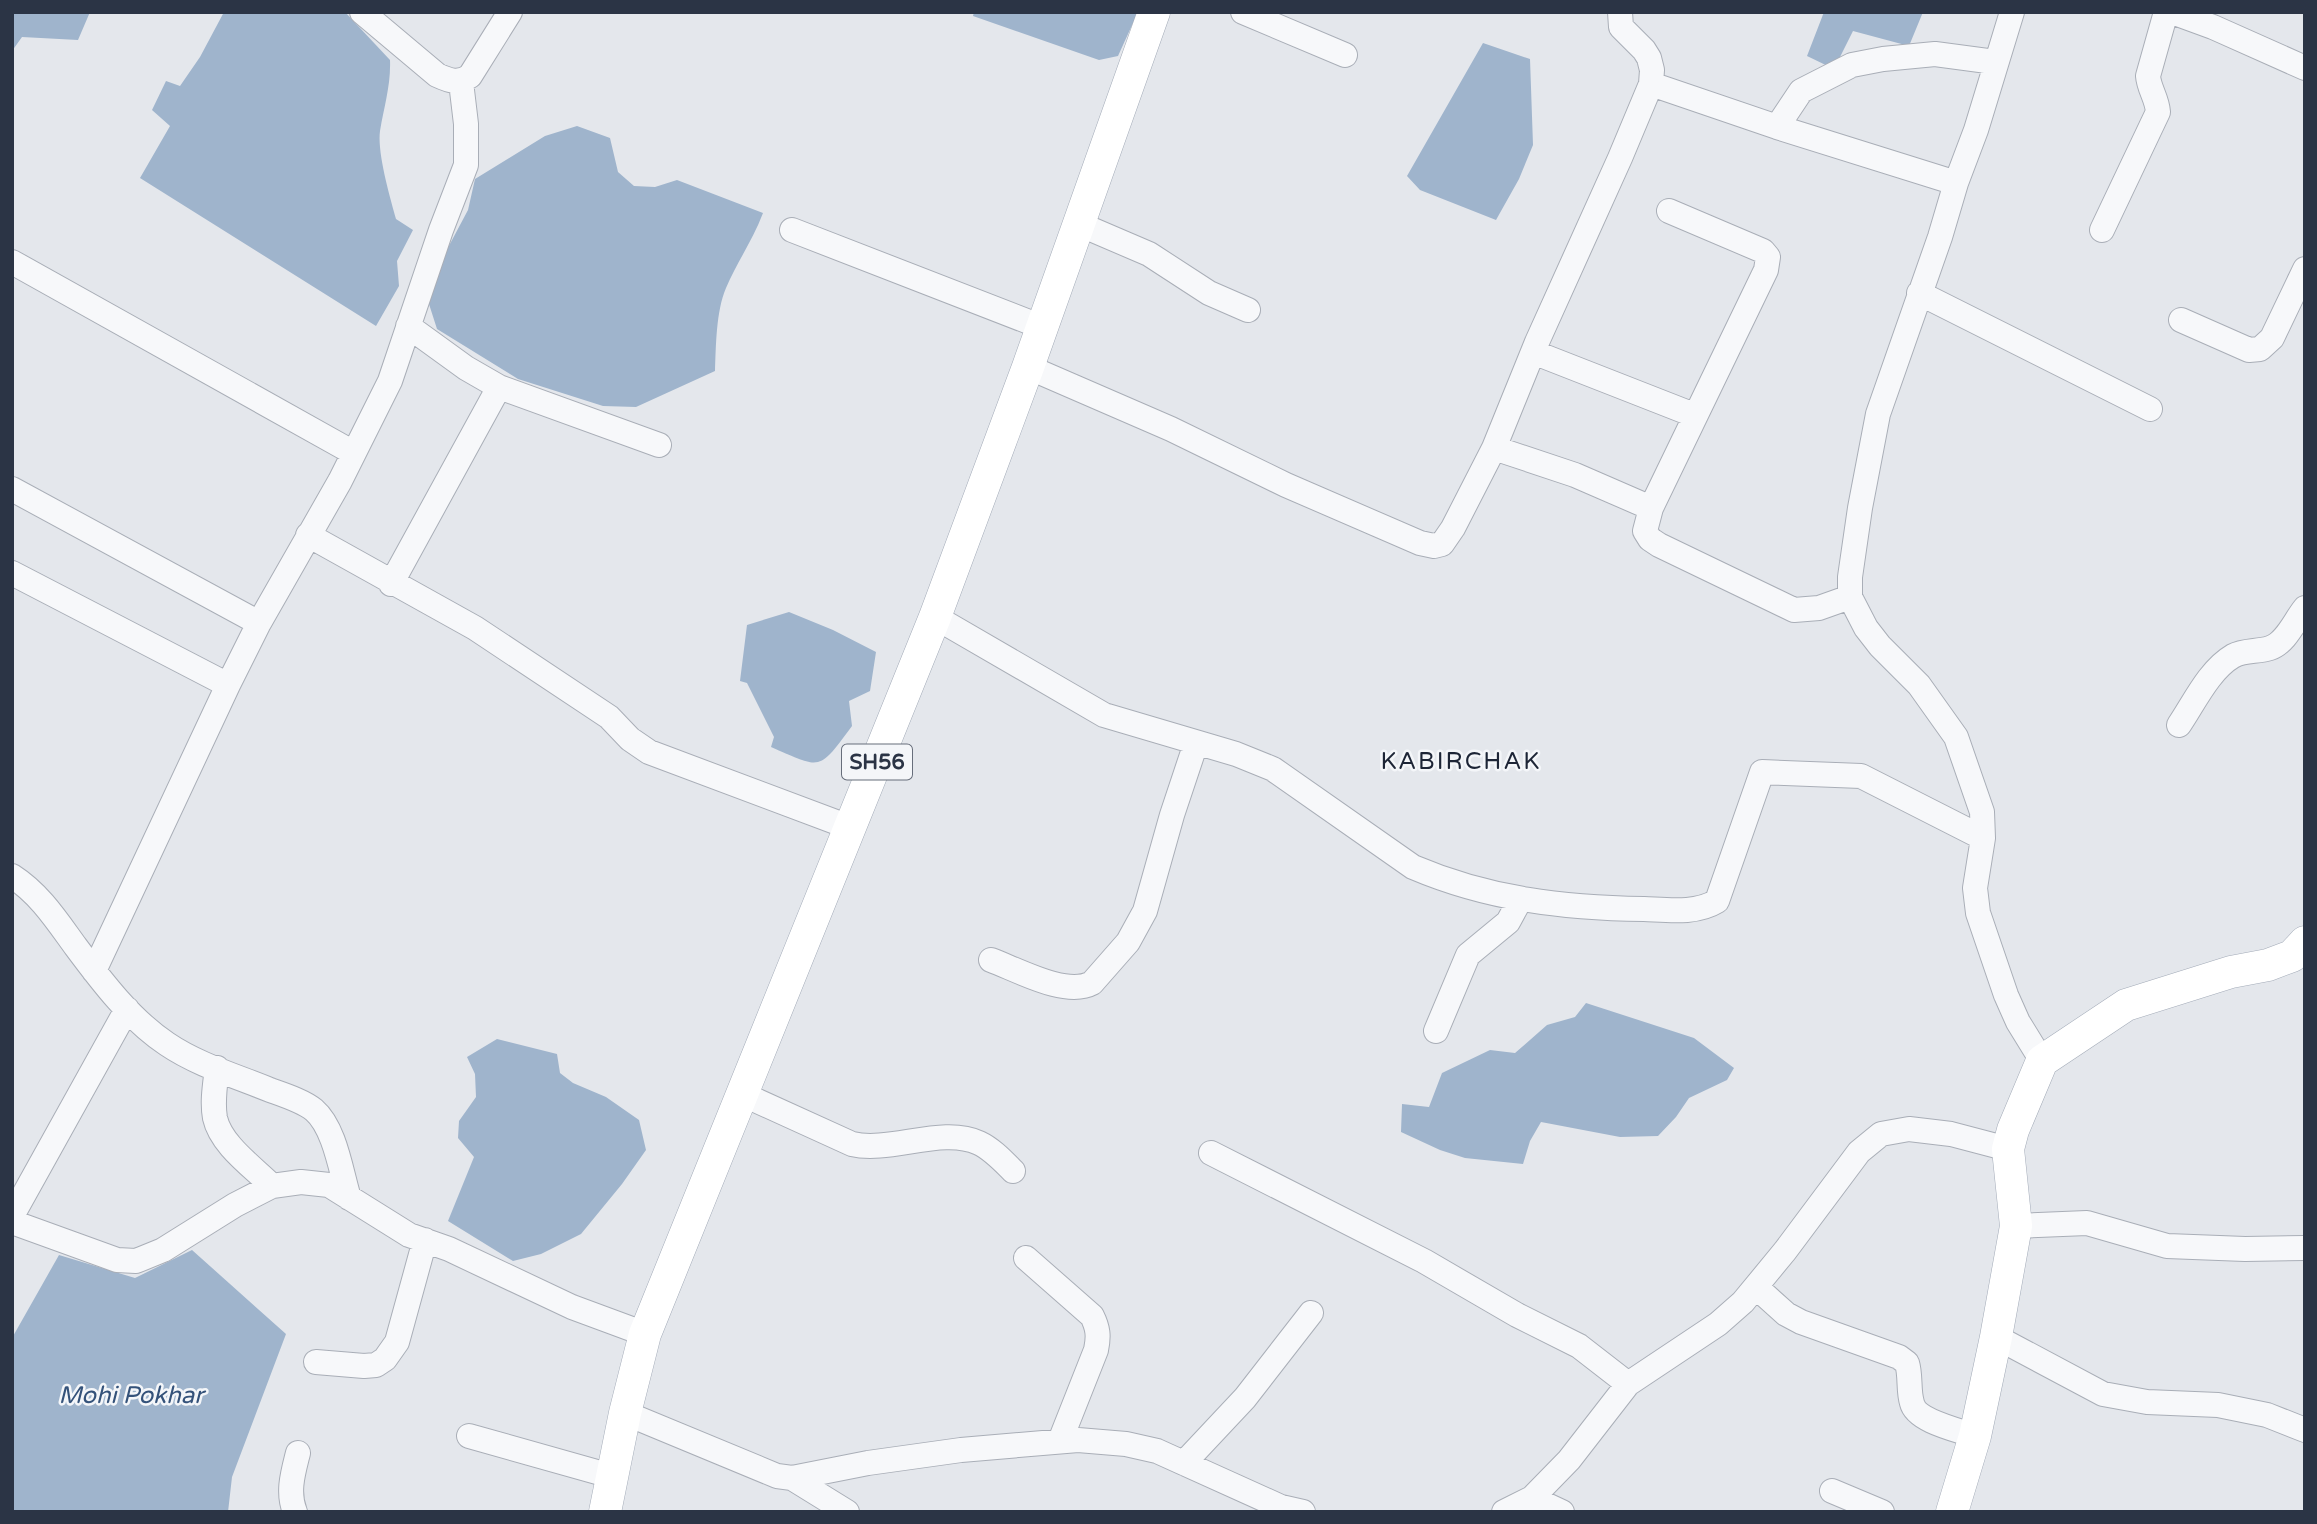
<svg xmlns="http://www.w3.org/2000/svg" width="2317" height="1524" font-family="'Varela Round',sans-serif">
<rect width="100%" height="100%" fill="#e4e7ec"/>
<path fill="#9fb4cc" d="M 12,12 L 90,12 L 78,40 L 22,37 L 12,51 Z
M 224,12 L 345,12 L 390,60 C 391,85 384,107 380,131 C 377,153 390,197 396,219 L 413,230 L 397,261 L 399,286 L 376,326 L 140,178 L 170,126 L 152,110 L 166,81 L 180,86 L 200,57 Z
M 974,12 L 1138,12 L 1118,56 L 1099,60 L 973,16 Z
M 1824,12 L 1923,12 L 1909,46 L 1853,31 L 1834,69 L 1807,56 Z
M 1483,43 L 1530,59 L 1533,145 L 1519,179 L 1496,220 L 1420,190 L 1407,176 Z
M 577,126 L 610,138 L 618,172 L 634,186 L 655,187 L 677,180 L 763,213 C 753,240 737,262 726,288 C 716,311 716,346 715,371 L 636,407 L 603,406 L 518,379 L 437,329 L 429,304 L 443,257 L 468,210 L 475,179 L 545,136 Z
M 789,612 L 833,630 L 876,652 L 870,691 L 849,701 L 852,726 C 818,772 822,769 771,747 L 774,737 L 747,683 L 740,681 L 747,625 Z
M 1586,1003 L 1694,1038 L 1734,1068 L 1727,1080 L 1689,1098 L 1676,1117 L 1658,1136 L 1620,1137 L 1541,1122 L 1530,1141 L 1523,1164 L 1465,1158 L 1440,1150 L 1401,1132 L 1402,1104 L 1429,1107 L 1442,1073 L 1490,1050 L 1515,1053 L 1547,1025 L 1575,1017 Z
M 497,1039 L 557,1054 L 560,1073 L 573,1083 L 606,1097 L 639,1120 L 646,1150 L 622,1184 L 581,1234 L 541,1254 L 513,1261 L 448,1221 L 474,1157 L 458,1138 L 459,1121 L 476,1097 L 475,1074 L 467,1057 Z
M 192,1250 L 286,1334 L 232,1477 L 228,1512 L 12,1512 L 12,1338 L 59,1255 L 135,1278 Z"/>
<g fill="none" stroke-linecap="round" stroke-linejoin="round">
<defs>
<path id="minor" d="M 362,12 L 437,75 C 450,81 458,84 470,76 L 510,12
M 1243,12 L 1345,55
M 2012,12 L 1976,130 L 1956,183 L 1940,237 L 1878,414 L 1860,508 L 1850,577 L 1850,597 L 1866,628 L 1880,646 L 1919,685 L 1956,737 L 1982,812 L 1983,838 L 1975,888 L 1978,913 L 2006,995 L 2018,1022 L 2042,1061
M 2172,12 L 2213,27 L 2305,68
M 1651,84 L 1777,127 L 1956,183
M 1777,127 L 1801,91 L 1852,65 L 1883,59 L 1935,54 L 1995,62
M 1669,211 L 1763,251 L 1768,257 L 1766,270 L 1651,508 L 1645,531 L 1650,539 L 1659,545 L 1794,610 L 1819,608 L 1850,597
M 1079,224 L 1149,254 L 1209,293 L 1248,310
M 792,230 L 1042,327
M 2102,230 L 2158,112 C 2157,98 2149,89 2148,76 L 2166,12
M 12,262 L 352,452
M 1919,293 L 2150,409
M 2181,320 L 2249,350 L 2260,349 L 2272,338 L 2305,269
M 408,326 L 466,368 L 499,387 L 659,445
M 1533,352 L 1694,415
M 1028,367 L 1171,429 L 1286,485 L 1420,543 L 1434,546 L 1442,544 L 1453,528 L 1494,448 L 1537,342 L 1620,158 L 1651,84 L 1652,70 L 1649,58 L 1644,50 L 1621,27 L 1620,12
M 1494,448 L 1575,475 L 1651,508
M 12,489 L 259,623
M 308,535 L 475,628 L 609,717 L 630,739 L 649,752 L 849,827
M 12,573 L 228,685
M 391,584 L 499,387
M 935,617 L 1104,715 L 1236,754 L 1273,769 L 1413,867 C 1488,899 1564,908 1644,909 C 1668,910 1696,914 1717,901 L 1762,772 L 1861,776 L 1983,838
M 2179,725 C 2194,703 2209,670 2233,656 C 2244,650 2258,652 2270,648 C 2286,643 2295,620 2305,608
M 12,876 C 40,894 57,921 76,947 C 102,982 131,1020 167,1044 C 198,1065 236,1076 270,1090 C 284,1095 303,1101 314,1110 C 335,1128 341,1172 349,1198
M 991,960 C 1018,970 1066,997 1092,983 L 1128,942 L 1145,911 L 1172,815 L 1196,743
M 94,971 L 228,685 L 259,623 L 340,481 L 390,381 L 441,230 L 466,165 L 466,124 L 461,82
M 1436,1031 L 1468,955 L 1508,922 L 1520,900
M 217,1068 C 215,1085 212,1102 215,1118 C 221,1145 253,1167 272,1186
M 742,1094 L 852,1144 C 890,1153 943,1126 979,1143 C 992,1149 1003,1161 1013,1171
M 1211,1153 L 1424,1261 L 1517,1315 L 1579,1346 L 1628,1384
M 12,1216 L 127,1009
M 12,1222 L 117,1260 L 136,1261 L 163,1250 L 235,1205 L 272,1186 L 301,1182 L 329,1185 L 409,1235 L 449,1249 L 572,1307 L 645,1334
M 2016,1226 L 2087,1223 L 2167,1246 L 2245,1249 L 2305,1248
M 1026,1258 L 1092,1316 C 1098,1328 1099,1336 1096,1350 L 1060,1441
M 1756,1287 L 1786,1314 L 1801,1322 L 1899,1357 L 1907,1363 C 1911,1376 1908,1390 1912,1403 C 1916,1421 1958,1430 1975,1436
M 1996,1337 L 2103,1394 L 2147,1402 L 2218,1405 L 2267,1415 L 2305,1430
M 316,1362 L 364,1366 L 376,1365 L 385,1359 L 397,1342 L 425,1240
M 625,1413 L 777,1476 L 792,1478 L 868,1463 L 961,1450 L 1078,1440 L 1126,1444 L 1157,1451 L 1281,1507 L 1303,1512
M 469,1436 L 611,1476
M 1184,1463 L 1245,1398 L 1311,1313
M 792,1478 L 847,1512
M 1832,1491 L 1882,1512
M 1532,1498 L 1562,1512
M 295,1512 C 287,1492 293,1473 298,1453
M 1504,1512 L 1532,1498 L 1569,1460 L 1628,1384 L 1718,1324 L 1743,1302 L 1785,1251 L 1859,1152 L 1881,1134 L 1909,1129 L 1951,1134 L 2008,1149"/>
<path id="major" d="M 605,1512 L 625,1413 L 645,1334 L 935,617 L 1028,367 L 1154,12
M 1952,1512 L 1975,1436 L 1996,1337 L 2016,1226 L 2008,1149 L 2013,1130 L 2042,1061 L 2126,1005 L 2231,972 L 2268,965 L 2292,956 L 2305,942"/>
</defs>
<use href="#minor" stroke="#a9aeb7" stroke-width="26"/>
<use href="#major" stroke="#a3abb8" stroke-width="33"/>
<use href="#minor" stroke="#f7f8fa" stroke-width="24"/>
<use href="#major" stroke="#fff" stroke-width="32"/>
</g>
<g text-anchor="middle" stroke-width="5" stroke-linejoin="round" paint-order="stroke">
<rect fill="#f4f6f9" stroke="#676e7b" stroke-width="2" x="842" y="744.5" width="70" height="35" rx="5"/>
<g font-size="21" font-weight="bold" fill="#2b3445">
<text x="877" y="769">SH56</text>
</g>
<g font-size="24" letter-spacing="2" fill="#1d2536" stroke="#f4f6f9">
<text x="1461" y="769">KABIRCHAK</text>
</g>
<g font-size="24" font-style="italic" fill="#34527a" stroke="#f4f6f9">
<text x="131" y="1403">Mohi Pokhar</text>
</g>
</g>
<rect width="2317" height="1524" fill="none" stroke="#2b3445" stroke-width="28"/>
</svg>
